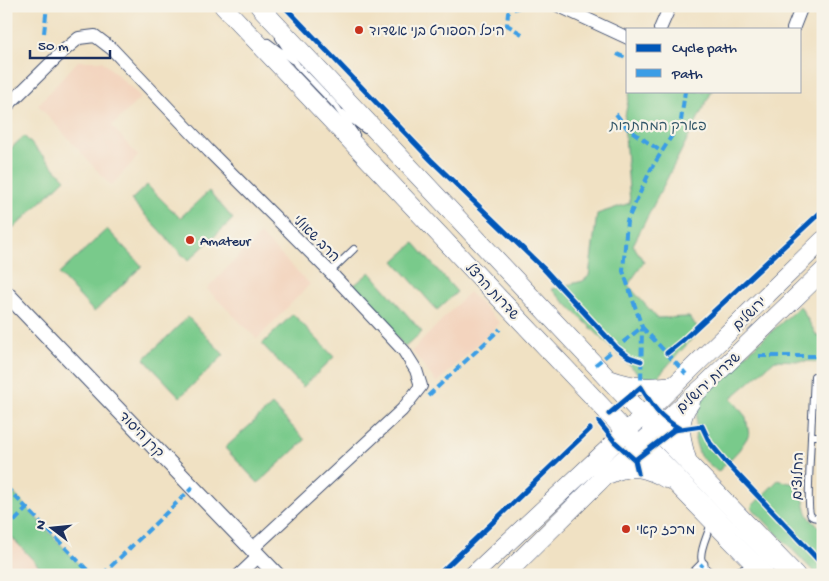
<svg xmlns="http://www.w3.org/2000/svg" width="829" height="581" font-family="'Gochi Hand','Playpen Sans Hebrew',sans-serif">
<rect width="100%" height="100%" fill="#f7f3e8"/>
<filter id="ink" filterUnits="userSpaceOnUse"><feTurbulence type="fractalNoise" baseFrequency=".02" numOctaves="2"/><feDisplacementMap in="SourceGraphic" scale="10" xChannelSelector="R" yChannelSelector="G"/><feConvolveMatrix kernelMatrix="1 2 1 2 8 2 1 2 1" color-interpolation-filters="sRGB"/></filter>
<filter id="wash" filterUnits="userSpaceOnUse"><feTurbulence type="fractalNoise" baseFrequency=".0096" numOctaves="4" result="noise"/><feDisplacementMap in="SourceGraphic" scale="20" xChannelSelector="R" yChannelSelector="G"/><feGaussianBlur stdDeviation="1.12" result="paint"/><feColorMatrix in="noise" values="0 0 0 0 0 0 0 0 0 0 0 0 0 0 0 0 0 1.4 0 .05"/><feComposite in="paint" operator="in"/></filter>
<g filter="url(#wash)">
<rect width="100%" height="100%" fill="#f0e1c3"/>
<path fill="#f3d4be" d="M 78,61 L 102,61 L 141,97 L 112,126 L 138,156 L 111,186 L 38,105 Z
M 260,234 L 310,284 L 257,339 L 207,289 Z
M 469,292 L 500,323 L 437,383 L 412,351 Z
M 6,531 L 47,575 L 6,575 Z"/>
<path fill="#79ca8b" stroke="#4a7c74" d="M 630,91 L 712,91 L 633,245 L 644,262 L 628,285 L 657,318 L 689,317 L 700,330 L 650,385 L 551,289 L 583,281 L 589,276 L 597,214 L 630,203 L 624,121 Z
M 24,136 L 65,179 L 14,228 L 6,219 L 6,153 Z
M 147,185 L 180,218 L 209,191 L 233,219 L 188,261 L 131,200 Z
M 107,229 L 142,266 L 94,312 L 59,274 Z
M 414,243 L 457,292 L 437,310 L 394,261 Z
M 370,272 L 422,332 L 405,347 L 352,287 Z
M 800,306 L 817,336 L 823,336 L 823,362 L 775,360 L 731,398 L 746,417 L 749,435 L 739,450 L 718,472 L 700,456 L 695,440 L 697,415 L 703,393 Z
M 293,314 L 334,357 L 303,387 L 262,344 Z
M 188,317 L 224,355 L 180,397 L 144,359 Z
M 272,405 L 305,440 L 258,483 L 225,448 Z
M 778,480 L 802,486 C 805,506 804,518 823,529 L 823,575 L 817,575 L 751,507 Z
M 6,485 L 89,575 L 47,575 L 6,531 Z"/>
</g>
<g filter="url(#ink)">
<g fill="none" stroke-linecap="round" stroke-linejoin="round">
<defs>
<path id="service" d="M 279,38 L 297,65 L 336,106 L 356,135
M 268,42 L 292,60
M 343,113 L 365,130
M 330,272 L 354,249
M 811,436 L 814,376
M 823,436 L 811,436 C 811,448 806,509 811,516 C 814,519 819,518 823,518
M 647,438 L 781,575
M 711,522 C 707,541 688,564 717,575
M 725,575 L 752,566"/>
<path id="pedestrian" d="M 692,575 L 703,564"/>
<path id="minor" d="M 559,6 L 628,38
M 660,29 L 670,6
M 793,29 L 802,6
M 6,107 L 62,52 L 79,38 L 95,36 L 112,49 L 209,151 L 330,272 L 404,351 L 416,370 L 421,386 L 402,410 L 252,549
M 239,575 L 259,556"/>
<path id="tertiary" d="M 6,293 L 277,575"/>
<path id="secondary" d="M 223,6 L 626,432 L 765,575
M 259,6 L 643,416 L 796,575
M 609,379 C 634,388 650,388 675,385
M 688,462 C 681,441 676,420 691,402
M 610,474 C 630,464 648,468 666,479
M 473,575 L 643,416 L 823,240
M 505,575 L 605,476 L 705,385 L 823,271"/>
</defs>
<use href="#service" stroke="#3b4a6d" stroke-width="8"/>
<use href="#pedestrian" stroke="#3b4a6d" stroke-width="11"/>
<use href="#minor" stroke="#3b4a6d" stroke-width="14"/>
<use href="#tertiary" stroke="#3b4a6d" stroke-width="17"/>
<use href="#secondary" stroke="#3b4a6d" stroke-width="19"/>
<use href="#service" stroke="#fff" stroke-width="6"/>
<use href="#pedestrian" stroke="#fff" stroke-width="9"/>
<use href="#minor" stroke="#fff" stroke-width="12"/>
<use href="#tertiary" stroke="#fff" stroke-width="15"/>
<use href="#secondary" stroke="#fff" stroke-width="18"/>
<path stroke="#3b9de6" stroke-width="4" stroke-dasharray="8 4" stroke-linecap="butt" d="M 44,33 L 47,6
M 522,34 L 507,25 L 508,13 L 514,9 L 523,6
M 617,54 L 628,59
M 616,114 L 627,128 L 662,152
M 759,356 L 823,356
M 595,365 L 642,327 L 686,374
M 643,391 L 641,387 L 642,327 L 623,271 L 627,221 L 651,169 L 681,121 L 685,91
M 428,396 L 500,329
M 6,487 L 92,575
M 6,530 L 27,508
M 102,575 L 193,487
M 692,575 L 703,564"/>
<defs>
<path id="cycleway" d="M 284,6 L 431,160 L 543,268 L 617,348 L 629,357 L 641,361
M 667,353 L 683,340 L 823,210
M 609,414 L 641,387 C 653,407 659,417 680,429
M 599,422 L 615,442 L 635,460 L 638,473
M 635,460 L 674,430 L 702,426 L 710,443 L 725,461 L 823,565
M 438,575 L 590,429"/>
</defs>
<use href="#cycleway" stroke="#f7f3e8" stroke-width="8"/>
<use href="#cycleway" stroke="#0057b8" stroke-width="5"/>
</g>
</g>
<g fill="#c8321e" stroke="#f7f3e8" stroke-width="2">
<circle cx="359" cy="30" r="5"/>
<circle cx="190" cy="240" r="5"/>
<circle cx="626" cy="529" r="5"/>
</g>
<g text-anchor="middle" stroke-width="4.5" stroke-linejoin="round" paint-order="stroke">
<g font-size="14" fill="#1b2f5e" stroke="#f7f3e8" text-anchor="start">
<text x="369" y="35">היכל הספורט בני אשדוד</text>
<text x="200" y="245">Amateur</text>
<text x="636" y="534">מרכז קאי</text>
</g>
<g font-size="14" fill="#325669" stroke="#f7f3e8">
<text x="658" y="130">פארק המחתרות</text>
</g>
<g font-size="14" fill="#1b2f5e" stroke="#f7f3e8">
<text transform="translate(317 238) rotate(45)" y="5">הרב שאולי</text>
<text transform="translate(493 291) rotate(47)" y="5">שדרות הרצל</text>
<text transform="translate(749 313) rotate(-45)" y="5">ירושלים</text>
<text transform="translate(708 382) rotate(-43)" y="5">שדרות ירושלים</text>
<text transform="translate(142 434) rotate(46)" y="5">קרן היסוד</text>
<text transform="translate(797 476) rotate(-88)" y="5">החלוצים</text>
</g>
</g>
<rect width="829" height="581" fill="none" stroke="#f7f3e8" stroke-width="25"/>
<rect x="626" y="28" width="175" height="65" fill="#f7f3e8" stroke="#9fa5b1"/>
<rect x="636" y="44" width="25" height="8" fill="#0057b8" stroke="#9fa5b1"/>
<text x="672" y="52" font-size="15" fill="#1b2f5e">Cycle path</text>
<rect x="636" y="69" width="25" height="8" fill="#3b9de6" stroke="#9fa5b1"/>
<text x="672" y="78" font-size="15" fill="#1b2f5e">Path</text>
<g transform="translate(52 528) rotate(286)" stroke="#f7f3e8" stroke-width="4" paint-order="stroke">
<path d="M0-4L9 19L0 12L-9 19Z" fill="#1b2f5e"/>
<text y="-8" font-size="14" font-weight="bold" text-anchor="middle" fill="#1b2f5e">N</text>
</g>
<path d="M30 50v8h80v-8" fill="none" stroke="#1b2f5e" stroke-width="2.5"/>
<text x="38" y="50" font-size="15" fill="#1b2f5e" stroke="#f7f3e8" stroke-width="4" paint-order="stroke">50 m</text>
</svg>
